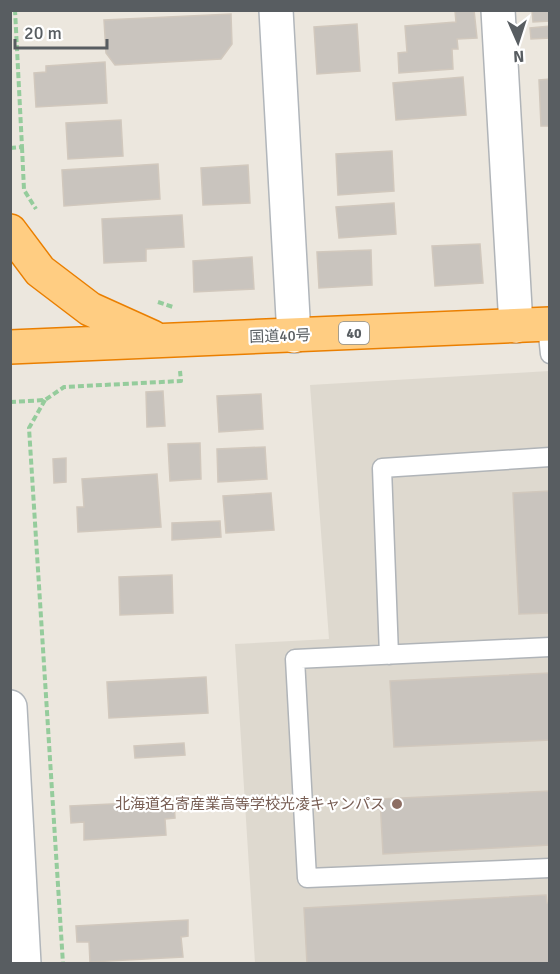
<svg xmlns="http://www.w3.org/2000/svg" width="560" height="974" font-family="Signika,'Noto Sans JP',sans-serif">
<rect width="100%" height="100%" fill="#ece7de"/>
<path fill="#ded9cf" d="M 549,371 L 549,963 L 255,963 L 235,644 L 329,639 L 310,385 Z"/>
<path fill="#c9c4be" stroke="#d1c8bd" stroke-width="1.5" d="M 474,10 L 477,38 L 457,39 L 458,49 L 452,49 L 453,69 L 399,73 L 398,53 L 407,52 L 405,26 L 456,22 L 455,11 Z
M 532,10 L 550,10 L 550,21 L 533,22 Z
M 231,14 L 232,44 L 221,59 L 115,65 L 106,53 L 104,20 Z
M 357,24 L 360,71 L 317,74 L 314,27 Z
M 550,26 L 550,38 L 531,39 L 530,28 Z
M 105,62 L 107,103 L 36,107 L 34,73 L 46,72 L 46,66 Z
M 463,77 L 466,115 L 396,120 L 393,83 Z
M 550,79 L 550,126 L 541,126 L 539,80 Z
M 121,120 L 123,156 L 68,159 L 66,123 Z
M 392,151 L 394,191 L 338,195 L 336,154 Z
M 158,164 L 160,199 L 64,206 L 62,170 Z
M 248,165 L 250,203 L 203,205 L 201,168 Z
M 394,203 L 396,234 L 339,238 L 336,207 Z
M 182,215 L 184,247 L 146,249 L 146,261 L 104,263 L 102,219 Z
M 480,244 L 483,283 L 435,286 L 432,246 Z
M 371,250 L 372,285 L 319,288 L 317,252 Z
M 252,257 L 254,289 L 194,292 L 193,261 Z
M 163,391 L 165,426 L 147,427 L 146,392 Z
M 261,394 L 263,429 L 219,432 L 217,396 Z
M 200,443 L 201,479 L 170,481 L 168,444 Z
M 265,447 L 267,479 L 218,482 L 217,449 Z
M 66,458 L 66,482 L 54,483 L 53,459 Z
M 157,474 L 161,527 L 78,532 L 77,507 L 84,507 L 82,479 Z
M 550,491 L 550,613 L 519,614 L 513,493 Z
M 271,493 L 274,530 L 226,533 L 223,496 Z
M 220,521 L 221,537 L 172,540 L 172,523 Z
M 172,575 L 173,613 L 120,615 L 119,577 Z
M 550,673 L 550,740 L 394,747 L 390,681 Z
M 206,677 L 208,713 L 109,718 L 107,682 Z
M 184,743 L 185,755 L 135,758 L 134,746 Z
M 550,791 L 550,845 L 383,854 L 380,799 Z
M 174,801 L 175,818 L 165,819 L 166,835 L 84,840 L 84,822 L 71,823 L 70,806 Z
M 546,895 L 547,903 L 550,903 L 550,964 L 307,964 L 304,908 Z
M 188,920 L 188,936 L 181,937 L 183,957 L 90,962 L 89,942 L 77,942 L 76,926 Z"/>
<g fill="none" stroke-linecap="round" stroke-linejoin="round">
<defs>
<path id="lane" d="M 547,325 L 550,354
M 550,647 L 295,659 L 307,878 L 550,868
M 389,655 L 382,468 L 550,457"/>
<path id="street" d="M 498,10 L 516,326"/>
<path id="secondary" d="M 276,10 L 294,336
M 10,707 L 24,964"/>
<path id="highway" d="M 10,231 L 40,271 L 90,309 L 152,337
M 10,347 L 550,324"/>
</defs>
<use href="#lane" stroke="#b0b4b8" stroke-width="21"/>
<use href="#street" stroke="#b0b4b8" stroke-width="36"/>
<use href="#secondary" stroke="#b1b6bb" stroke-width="36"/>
<use href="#highway" stroke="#ea7f00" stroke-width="36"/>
<path stroke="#95cc9c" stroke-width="4" stroke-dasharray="6 3" stroke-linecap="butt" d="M 22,147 L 24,190 L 36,209
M 10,148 L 22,147 L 15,10
M 158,302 L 173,307
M 45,400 L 29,428 L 63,964
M 10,402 L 45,400 L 64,387 L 181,381 L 180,371"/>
<use href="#lane" stroke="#fff" stroke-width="18"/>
<use href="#street" stroke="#fff" stroke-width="33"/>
<use href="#secondary" stroke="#fff" stroke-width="33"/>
<use href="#highway" stroke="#ffcd82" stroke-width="33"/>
</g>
<circle fill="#8d6e63" stroke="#fff" stroke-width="2" cx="397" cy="804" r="6"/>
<g text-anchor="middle" stroke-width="4.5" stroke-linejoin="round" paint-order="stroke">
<rect fill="#fff" stroke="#8a8e90" stroke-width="1.5" x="339" y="322" width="30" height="22" rx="4.5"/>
<g font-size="14" font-weight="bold" fill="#585d61">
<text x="354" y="338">40</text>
</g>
<g font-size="15" fill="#585d61" stroke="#fff">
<text transform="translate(280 336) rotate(-2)" y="5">国道40号</text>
</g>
<g font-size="15" fill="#785e54" stroke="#fff" text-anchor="end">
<text x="385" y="809">北海道名寄産業高等学校光凌キャンパス</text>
</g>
</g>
<rect width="560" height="974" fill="none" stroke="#585d61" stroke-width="24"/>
<g transform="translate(518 42) rotate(177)" stroke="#ffffff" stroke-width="4.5" paint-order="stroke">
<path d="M0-4.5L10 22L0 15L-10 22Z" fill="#585d61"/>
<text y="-9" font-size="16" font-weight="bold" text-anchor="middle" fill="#585d61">N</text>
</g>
<path d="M15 39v9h92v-9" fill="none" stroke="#585d61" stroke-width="3"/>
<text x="24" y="39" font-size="18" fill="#585d61" stroke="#ffffff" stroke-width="4.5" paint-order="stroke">20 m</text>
</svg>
